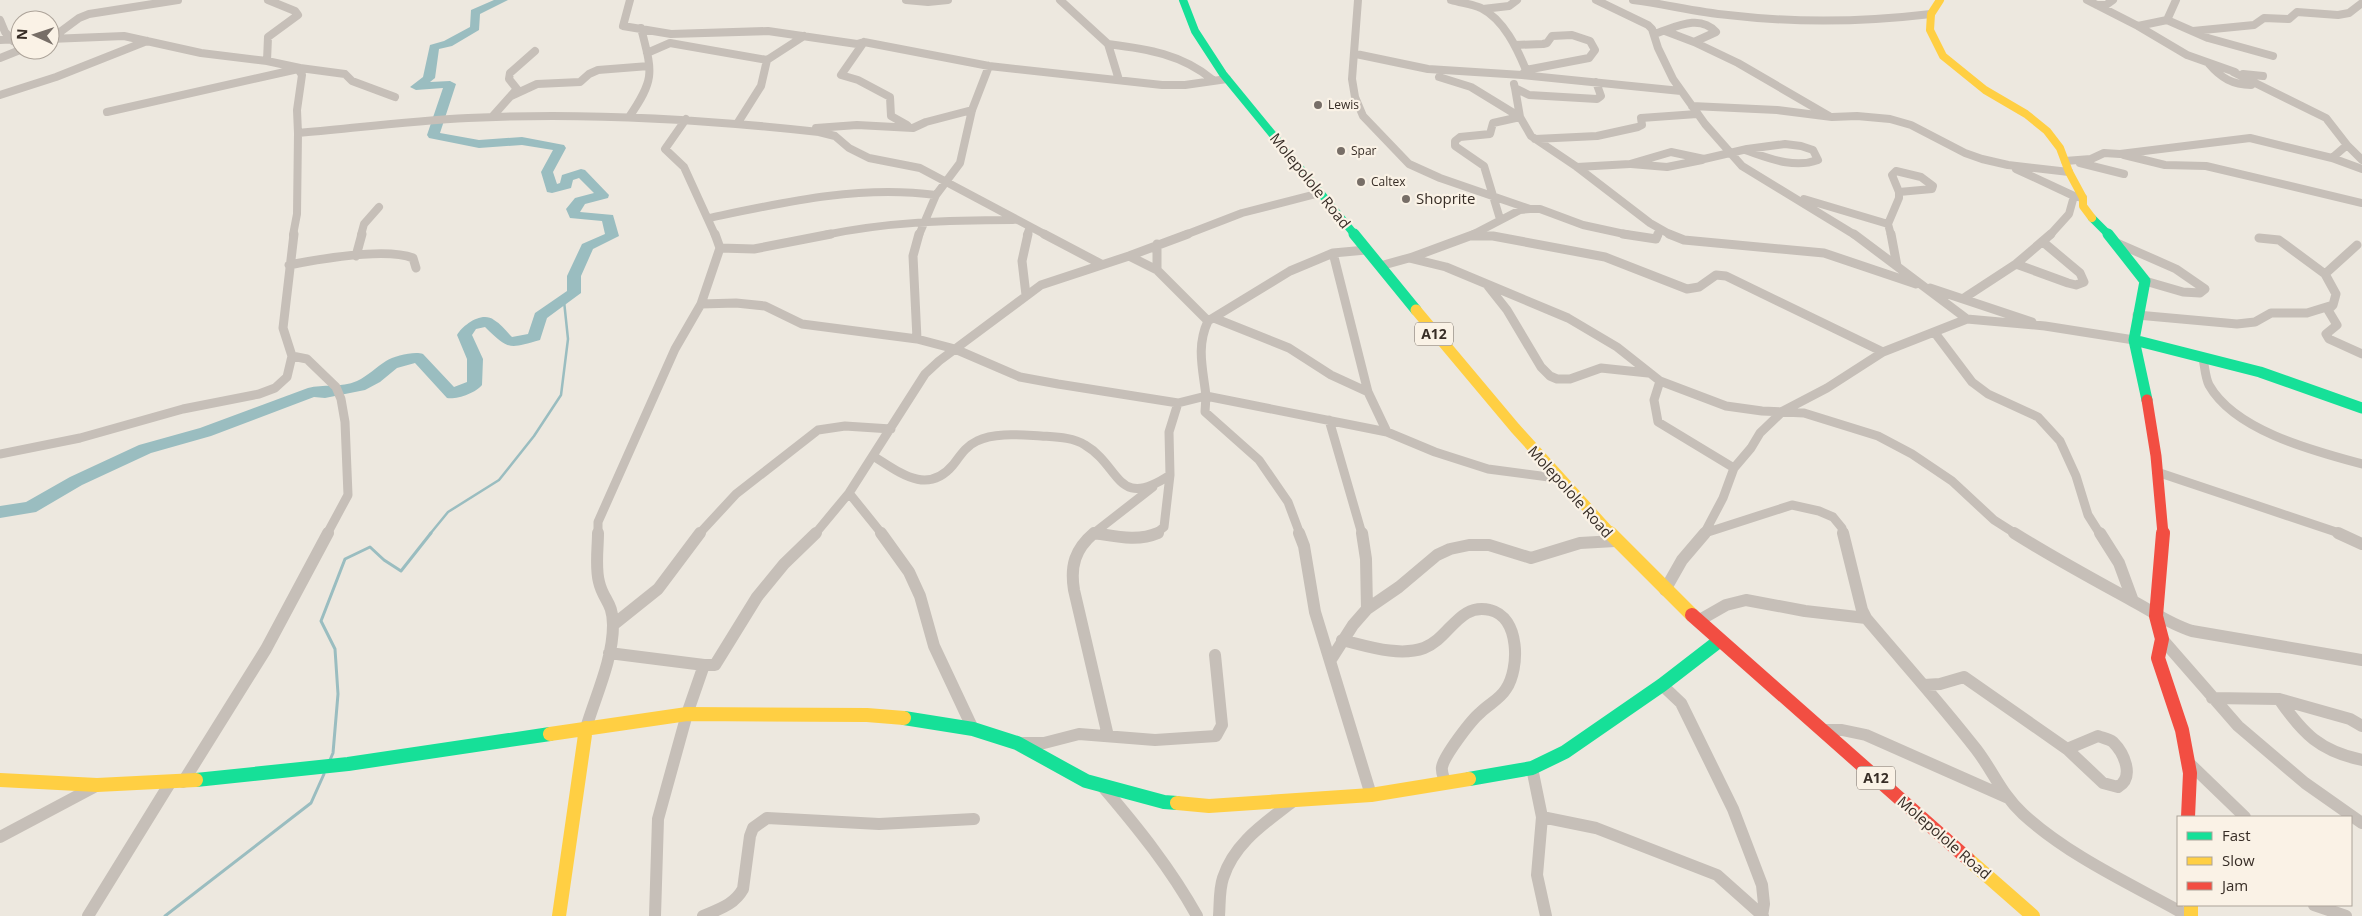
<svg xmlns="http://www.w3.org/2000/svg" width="2362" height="916" font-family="'Open Sans',sans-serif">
<rect width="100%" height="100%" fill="#ede8df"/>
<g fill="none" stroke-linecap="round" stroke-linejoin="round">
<path stroke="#9abdc0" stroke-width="2.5" d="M 430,534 L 448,512 L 499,480 L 534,436 L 561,395 L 568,339 L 564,301 L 574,293"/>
<path stroke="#9abdc0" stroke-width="3" d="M 330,760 L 333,753 L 338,694 L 335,649 L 321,621 L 345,559 L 370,547 L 384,560 L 401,571 L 431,533
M 165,916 L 311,803 L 324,774"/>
<path fill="#9abdc0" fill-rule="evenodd" d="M 494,0 L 508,0 L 480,14 L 479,30 L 452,46 L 439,49 L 435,78 L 430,82 L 450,81 L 456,84 L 440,133 L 479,140 L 522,137 L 564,145 L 566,148 L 553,172 L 557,184 L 560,183 L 562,175 L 581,169 L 585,170 L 609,195 L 608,198 L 585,204 L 580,212 L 613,215 L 619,236 L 593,249 L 581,276 L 581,293 L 547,318 L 540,340 C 508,349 509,350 485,327 L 476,329 L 472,335 L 483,359 L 482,385 C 476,393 456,400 447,398 L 415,363 L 397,368 L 380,382 L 365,390 L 325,398 L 314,397 L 211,436 L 151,453 L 82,485 L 36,512 L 0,518 L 0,506 L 26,502 L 70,477 L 139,445 L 200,428 L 308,388 C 323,384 341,388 357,381 C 368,376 376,367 386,361 C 394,356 414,351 423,354 L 454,387 L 467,382 L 467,359 L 457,335 C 463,325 482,311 494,320 C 501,324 506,331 512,337 L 528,334 L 535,313 L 567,291 L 567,276 L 582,244 L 605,234 L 602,221 L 570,218 L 566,209 L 575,198 L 594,193 L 579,178 L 573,180 L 571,188 L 552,193 L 547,192 L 541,172 L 553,150 L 522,145 L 479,148 L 429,138 L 427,135 L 443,88 L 416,90 L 410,87 L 423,77 L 430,45 L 444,41 L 470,27 L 471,10 Z"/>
<path stroke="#c6bfb8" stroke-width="8" d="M 630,0 L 623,26 L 671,34 L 768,31 L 857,44 L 864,42 L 989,66 L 1162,85 L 1185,85 L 1227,79
M 906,0 L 928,2 L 948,0
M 1060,0 L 1108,44
M 1358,0 L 1352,79 L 1355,97 L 1363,116 L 1409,164 L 1440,178 L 1530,209
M 1451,0 C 1461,3 1472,4 1481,8 C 1504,20 1517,48 1526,70 L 1523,74
M 1596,0 L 1648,25 L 1652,29 L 1658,48 L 1673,79 L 1705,124 L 1742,166 L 1855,235
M 1633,0 C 1665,4 1696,12 1728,15 C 1795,23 1864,22 1931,14
M 2087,0 L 2138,26
M 2176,0 L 2167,20 L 2138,26 L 2187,55 L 2235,72 L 2233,72 L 2326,118 L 2347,145 L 2332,158
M 2097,5 L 2106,5 L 2113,0
M 1483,9 L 1509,6 L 1517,0
M 0,20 L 5,32 L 13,41
M 2167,20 L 2208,38 L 2273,56
M 2193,31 L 2254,25 L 2264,18 L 2289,19 L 2297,12 L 2338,15 L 2349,13 L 2362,3
M 1654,34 C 1674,28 1699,13 1716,32 L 1694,42 L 1665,31
M 52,38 L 79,18 L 89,14 L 178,0
M 50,39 L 124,36 L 201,53 L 267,61 L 300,68 L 298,69 L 302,75 L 297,110 L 298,133
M 0,40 L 20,39
M 864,42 L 841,75 L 858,80 L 890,97 L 891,116 L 907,125
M 1694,42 L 1738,63 L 1829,116
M 1515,45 L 1543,44 L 1547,43 L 1552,36 L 1572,35 L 1590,41 L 1595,50 L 1589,58 L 1526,70
M 647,53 L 670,43 L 767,60
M 1356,54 L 1428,69 L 1522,75 L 1681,91
M 0,58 L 20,50
M 267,61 L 268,37 L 298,15 L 295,11 L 268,0
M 2209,64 C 2221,78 2233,85 2251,85 L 2247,82
M 300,68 L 345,74 L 352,81 L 395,97
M 2243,74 L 2263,76
M 1439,77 L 1471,87 L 1520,117 L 1493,123 L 1490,134 L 1460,137 L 1455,141 L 1455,146 L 1484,166 L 1500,219
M 1119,80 L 1108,44 C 1147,49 1182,54 1213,80
M 1514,84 L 1515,88 L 1529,95 L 1597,99 L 1601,96 L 1596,82
M 1515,88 L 1520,117 L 1531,136 L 1577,167 L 1650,223 L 1671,235
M 0,95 L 56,77 L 147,41
M 511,96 L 537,84 L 580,82 L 589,74 L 598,70 L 649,66
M 1692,106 L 1777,110 L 1832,117 L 1857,116 L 1890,119 L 1911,125 L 1965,153 L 1982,159 L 2008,165 L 2069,172
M 107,112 L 298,69
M 492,117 L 517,89 L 509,79 L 510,73 L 535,51
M 629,117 C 656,78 652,72 641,28
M 686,119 L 665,149 L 684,167 L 715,235
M 737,124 L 761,86 L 767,60 L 804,36
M 816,128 L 857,125 L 913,128 L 926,122 L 972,110
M 1535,139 L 1597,136 L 1638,127 L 1642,125 L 1641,118 L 1697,114
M 2347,145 L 2362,160
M 2124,155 L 2165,165 L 2206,166 L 2362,203
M 2065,161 L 2091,159 L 2104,153 L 2120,154 L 2250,138 L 2332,158 L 2362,169
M 2080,163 L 2124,174
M 1631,164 L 1667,167 L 1702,160
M 1577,167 L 1630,164 L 1671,152 L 1704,159 L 1747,149 L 1785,144 L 1801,146 L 1813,150 L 1818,160 C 1793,169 1769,158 1745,150
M 2016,169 L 2074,196
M 1896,171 L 1921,177 L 1933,186 L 1932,189 L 1899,192 L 1892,175 Z
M 1804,199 L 1888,224
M 709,218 C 785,202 858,185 936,195
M 293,235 L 297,214 L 298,133 C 354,128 411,121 468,118 C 585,112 702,119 819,132 L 835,136 L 849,148 L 869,158 L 920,168 L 1046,235
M 361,235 L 364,224 L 379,207
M 825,235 C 887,222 949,220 1013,220
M 919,235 L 936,195 L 960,163 L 972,110 L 989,66
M 1027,235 L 1030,227
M 1185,235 L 1242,213 L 1320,193
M 1472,235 L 1520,210 L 1530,209 L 1540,209 L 1583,225 L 1629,235
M 1658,235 L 1660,229
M 1891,235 L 1888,224 L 1899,198 L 1899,192
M 2050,235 L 2069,214 L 2074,196 L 2083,198"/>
<path stroke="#c6bfb8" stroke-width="9" d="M 715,234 L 720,248 L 701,304 L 736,303 L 765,306 L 802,324 L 917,339 L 955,349 L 1020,377 L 1058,384 L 1178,403 L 1206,396 C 1203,369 1196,347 1208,321 L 1290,271 L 1333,253 L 1366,250
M 1044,234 L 1101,264
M 1623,234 L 1656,239 L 1658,234
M 1669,234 L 1684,240 L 1824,253 L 1916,284
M 1854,234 L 1967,319 L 2045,326 L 2134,340
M 1891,234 L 1897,266
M 1470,236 L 1493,236 L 1605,257 L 1687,289 L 1699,287 L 1716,275 L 1726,276 L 1883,352
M 2259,238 L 2279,240 L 2325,274 L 2336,294 L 2333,305 L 2328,310 L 2337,325 L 2326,334 L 2329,339 L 2362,354
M 2117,243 L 2176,269 L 2205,289 L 2200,293 L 2183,292 L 2145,281
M 1157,244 L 1157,270
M 720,248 L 754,249 L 831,234
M 1333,253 L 1368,392 L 1387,432
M 356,256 L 362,234
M 1129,256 L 1157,270 L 1208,321
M 1410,258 L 1475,234
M 2016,264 L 2068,283 L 2076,285 L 2084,282 L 2080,273 L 2043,242
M 289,265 C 320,259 385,247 413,258 L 416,268
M 1380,266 L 1409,258 L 1446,267 L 1568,318 L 1617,347 L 1660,381 L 1726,406 L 1762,411 L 1804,413 L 1878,436 L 1912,454 L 1952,481 L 1994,520 L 2016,534
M 2325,274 L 2357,245
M 1488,286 L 1507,310 L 1541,367 L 1550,376 L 1557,379 L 1570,379 L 1601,368 L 1648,373
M 1930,288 L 2032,322
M 1026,295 L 1022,261 L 1028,234
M 1964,298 L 2016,264 L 2051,234
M 2137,315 L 2237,324 L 2255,322 L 2271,313 L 2307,313 L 2333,305
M 1214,318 L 1289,348 L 1331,375 L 1368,392
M 1935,333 L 1972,382 L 1988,394 L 2038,417 L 2060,441 L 2076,476 L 2088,515 L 2100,534
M 917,339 L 913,256 L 919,234
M 292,356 L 307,359 L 336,387 L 341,399 L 345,422 L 348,495 L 327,534
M 2203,359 C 2205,367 2205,377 2209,385 C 2235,431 2314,451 2362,464
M 1660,381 L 1654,400 L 1658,422 L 1734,468
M 1329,420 L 1362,534
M 0,454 L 80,438 L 183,409 L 259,394 L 275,388 L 287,377 L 292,356 L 283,328 L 294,234
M 873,456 C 899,472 927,496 953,465 C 960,456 966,446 977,441 C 995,432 1021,435 1041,436 C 1055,437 1073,437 1085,445 C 1121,466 1116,511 1170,475
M 2157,472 L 2342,534
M 849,493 L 882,534
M 1094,533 L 1153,487
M 1705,533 L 1792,505 L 1819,511 L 1833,517 L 1842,528 L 1843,534
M 598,534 L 598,522 L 675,349 L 701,304
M 699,534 L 736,494 L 818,430 L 845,426 L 891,429
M 815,534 L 849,493 L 925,374 L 939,361 L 1041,285 L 1129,256 L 1188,234
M 1093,534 L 1102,534
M 1155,534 L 1164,527 L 1170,475 L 1169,432 L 1178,403
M 1300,534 L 1288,502 L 1259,460 L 1205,412 L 1206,396 L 1387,432 L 1435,452 L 1488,469 L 1556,478
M 1704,534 L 1723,498 L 1734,468 L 1751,448 L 1760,433 L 1783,411 L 1827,388 L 1883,352 L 1967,319"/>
<path stroke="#c6bfb8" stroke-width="12" d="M 881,533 L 909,572 L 920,596 L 934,646 L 973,729
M 1299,533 L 1304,546 L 1315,612 L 1330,661
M 1362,533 L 1366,559 L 1367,609
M 2014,533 C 2052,557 2091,578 2131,600 C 2152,611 2169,624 2192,631 L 2362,660
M 2100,533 L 2119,563 L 2133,601
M 2338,533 L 2362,544
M 1665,590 L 1682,560 L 1705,533
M 1866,618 C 1903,662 1941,704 1976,749 C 1993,771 2002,795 2023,814 C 2070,857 2133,885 2188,916
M 1698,621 L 1726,605 L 1746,600 L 1805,611 L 1866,618 L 1862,610 L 1843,533
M 613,625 L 658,589 L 700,533
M 2162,639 L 2238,726 L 2305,783 L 2362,823
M 1342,640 C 1367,646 1399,657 1424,648 C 1449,639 1459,602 1490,610 C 1520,617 1520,668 1506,689 C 1500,699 1489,704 1481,712 C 1471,720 1444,756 1442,767 C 1441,772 1444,778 1445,782
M 609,653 L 704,665
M 1662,685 L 1681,703 L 1733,809 L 1762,885 L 1764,904 L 1762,916
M 1924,685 L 1940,684 L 1964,677 L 2067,749
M 2212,698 L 2279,699 L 2350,719 L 2362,726
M 2279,699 C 2303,734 2320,751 2362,760
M 586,728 C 596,695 613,659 613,625 C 613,602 603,600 599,582 C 595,567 598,549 598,533
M 1823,730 L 1842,730 L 1866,735 L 2006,797
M 1108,736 L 1074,590 C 1070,566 1075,549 1094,533 C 1115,536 1137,542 1158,533
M 2098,736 C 2103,738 2109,739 2113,742 C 2124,753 2135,777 2118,787 L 2103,783 L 2067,749 Z
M 1021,743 L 1044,743 L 1079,734 L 1155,740 L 1216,736 L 1222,725 L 1215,655
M 2189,763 L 2245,817
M 1532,768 L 1542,817 L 1596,828 L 1717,875 L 1763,916
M 183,782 L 266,649 L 328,533
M 1103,787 C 1138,828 1171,869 1197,916
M 1371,795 L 1330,661 L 1353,625 L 1367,609 L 1399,587 L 1437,555 L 1450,549 L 1469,545 L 1489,545 L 1531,558 L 1580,543 L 1615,541
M 1542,817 L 1537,875 L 1546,916
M 0,837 L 96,786
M 2314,905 L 2346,916
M 88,916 L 170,783
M 655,916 L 658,819 L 687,714 L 704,665 L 715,665 L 757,597 L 784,564 L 816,533
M 703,916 C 719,909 734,905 743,889 L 750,836 L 753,828 L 767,818 L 879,824 L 974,819
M 1219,916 C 1220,903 1219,890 1223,878 C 1234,843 1265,823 1292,802"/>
<path stroke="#16e098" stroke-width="8" d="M 1183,0 L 1195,31 L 1223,74 L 1355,235
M 2092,218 L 2109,235"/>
<path stroke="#16e098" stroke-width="11" d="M 1354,234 L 1416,310
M 2108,234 L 2145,281 L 2134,340 L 2147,400
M 2134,340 L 2260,372 L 2362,408"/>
<path stroke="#16e098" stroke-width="14" d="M 904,718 L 973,729 L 1017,743 L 1086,781 L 1164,802 L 1177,803
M 1469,779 L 1532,768 L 1565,752 L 1662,685 L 1719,641
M 196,780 L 348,764 L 550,734"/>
<path stroke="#ffcf43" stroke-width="8" d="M 1940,0 L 1931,14 L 1930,30 L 1943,56 L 1985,90 L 2026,114 L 2047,131 L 2060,148 L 2069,172 L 2083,198 L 2083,206 L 2092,218"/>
<path stroke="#ffcf43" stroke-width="11" d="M 1416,310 L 1515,428 L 1611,534"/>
<path stroke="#ffcf43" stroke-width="14" d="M 1610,533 L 1692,615
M 550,734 L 687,714 L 867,715 L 904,718
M 0,780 L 97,785 L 196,780
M 1177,803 L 1209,806 L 1371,795 L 1469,779
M 1968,859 L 2033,916
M 2191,905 L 2191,916
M 559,916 L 586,728"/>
<path stroke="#f24e42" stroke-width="11" d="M 2147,400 L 2156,456 L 2163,534"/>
<path stroke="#f24e42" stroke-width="14" d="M 2163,533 L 2156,616 L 2162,639 L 2158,658 L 2182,730 L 2190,773 L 2188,817
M 1692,615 L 1968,859"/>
</g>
<g fill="#776e67" stroke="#faf2e6" stroke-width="2">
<circle cx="1318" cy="105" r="5"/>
<circle cx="1341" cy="151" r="5"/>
<circle cx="1361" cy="182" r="5"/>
<circle cx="1406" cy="199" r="5"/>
</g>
<g text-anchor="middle" stroke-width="4.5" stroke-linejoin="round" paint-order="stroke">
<g font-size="12" fill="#372d26" stroke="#faf2e6" text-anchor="start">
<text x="1328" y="109">Lewis</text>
<text x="1351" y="155">Spar</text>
<text x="1371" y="186">Caltex</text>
</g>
<g fill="#faf2e6" stroke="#726860" stroke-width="1">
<rect x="1415" y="322.5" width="38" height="23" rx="4"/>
<rect x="1857" y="766.5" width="38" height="23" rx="4"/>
</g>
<g font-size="14" font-weight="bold" fill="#372d26">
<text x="1434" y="339">A12</text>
<text x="1876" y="783">A12</text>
</g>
<g font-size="15" fill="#372d26" stroke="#faf2e6">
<text transform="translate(1310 181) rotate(51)" y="5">Molepolole Road</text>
<text transform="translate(1570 492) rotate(48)" y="5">Molepolole Road</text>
<text transform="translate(1944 838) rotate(41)" y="5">Molepolole Road</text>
</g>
<g font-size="15" fill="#372d26" stroke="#faf2e6" text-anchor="start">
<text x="1416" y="204">Shoprite</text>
</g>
</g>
<rect x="2177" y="816" width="175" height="90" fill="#faf2e6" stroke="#aca399"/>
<rect x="2187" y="832" width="25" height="8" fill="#16e098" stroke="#aca399"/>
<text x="2222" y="841" font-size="15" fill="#372d26">Fast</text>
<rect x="2187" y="857" width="25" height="8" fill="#ffcf43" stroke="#aca399"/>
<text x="2222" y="866" font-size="15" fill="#372d26">Slow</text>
<rect x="2187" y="882" width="25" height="8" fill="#f24e42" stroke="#aca399"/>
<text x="2222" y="891" font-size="15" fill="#372d26">Jam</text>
<g transform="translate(35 35) rotate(273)"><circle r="24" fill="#faf2e6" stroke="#aca399"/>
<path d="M0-4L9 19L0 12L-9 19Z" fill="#776e67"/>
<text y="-8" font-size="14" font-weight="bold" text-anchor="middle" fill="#372d26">N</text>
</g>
</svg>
